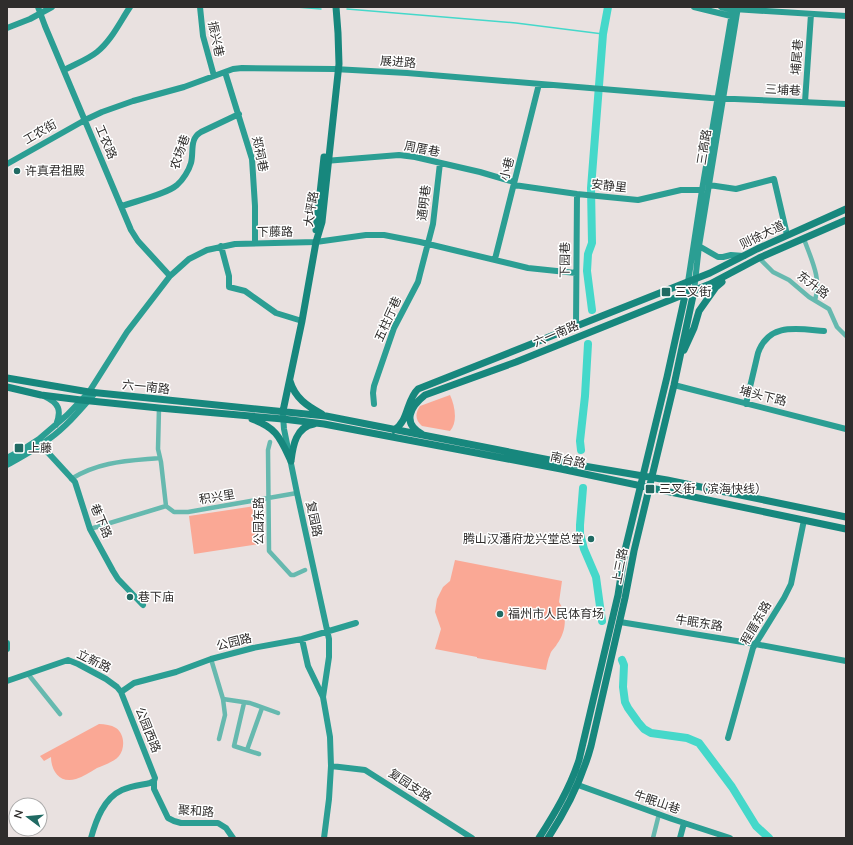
<svg xmlns="http://www.w3.org/2000/svg" width="853" height="845" font-family="Mulish,'Noto Sans SC',sans-serif">
<rect width="100%" height="100%" fill="#e9e1e0"/>
<path fill="#faa895" d="M 450,395 C 455,406 458,422 450,431 L 422,426 C 415,420 415,413 420,406 Z
M 255,506 L 260,544 L 194,554 L 189,516 Z
M 455,560 L 562,581 L 559,602 C 568,615 566,632 557,644 C 555,648 551,650 550,655 C 548,659 547,665 546,670 L 477,658 L 477,657 L 435,649 L 441,629 L 435,612 L 437,599 L 443,587 L 450,581 Z
M 99,724 C 105,724 111,725 116,728 C 125,734 125,749 119,756 C 114,762 104,765 97,768 C 90,772 83,777 76,779 C 60,784 51,771 51,757 L 44,761 L 40,756 Z"/>
<g fill="none" stroke-linecap="round" stroke-linejoin="round">
<path stroke="#45d8ca" stroke-width="1.5" d="M 296,7 L 321,9
M 347,9 L 516,23 L 603,34"/>
<path stroke="#45d8ca" stroke-width="8" d="M 592,310 L 587,271 L 588,254 L 592,243 L 591,188 L 603,34 L 608,7
M 581,450 L 580,441 L 585,396 L 588,344
M 583,488 L 580,525 L 580,534 L 584,549 L 596,577 L 602,621
M 622,660 L 624,665 L 623,687 L 625,702 L 628,708 L 638,722 L 644,729 L 651,733 L 687,738 L 699,743 L 732,787 L 756,826 L 769,838"/>
<path stroke="#66b9af" stroke-width="4.5" d="M 804,239 C 811,259 822,279 815,300
M 759,258 L 773,272 L 789,280 L 809,297 L 829,309 L 837,327 L 846,336
M 159,408 L 158,449 L 161,462 L 166,506
M 270,442 L 268,450 L 269,551 L 291,575 L 294,575 L 305,570
M 71,479 C 100,461 128,461 160,458
M 166,506 L 174,512 L 188,512 L 297,493
M 90,529 L 166,506
M 211,659 L 223,699 L 225,715 L 219,739
M 28,674 L 60,714
M 223,699 L 250,703 L 278,713
M 244,703 L 234,746 L 259,754
M 247,750 L 262,708
M 653,838 L 659,814"/>
<path stroke="#2b9e93" stroke-width="6" d="M 38,7 L 45,26 L 131,230 L 138,241 L 170,276
M 200,7 L 203,36 L 214,76
M 694,7 L 735,17
M 721,7 L 736,11
M 734,9 L 846,16
M 7,28 L 30,19 L 52,7
M 64,70 C 75,64 87,60 97,52 C 111,41 120,22 130,7
M 225,72 L 252,159 L 255,206 L 255,243
M 805,102 L 811,14
M 325,161 L 399,155 L 415,157 L 480,172 L 514,182
M 7,164 L 85,120 L 102,112 L 133,101 L 184,87 L 233,69 L 242,68 L 334,69 L 407,73 L 711,98 L 846,104
M 514,185 L 577,194 L 638,200 L 681,190 L 702,190
M 709,185 L 736,189 L 774,179 L 787,235
M 122,206 C 136,201 167,194 177,185 C 183,180 189,170 191,163 C 194,152 189,139 201,132 L 239,114
M 221,246 L 229,276 L 229,287 L 245,291 L 276,313 L 302,321
M 699,246 L 718,257 L 723,257 L 731,255 L 744,256
M 495,259 L 539,84
M 688,282 L 702,190 L 733,7
M 694,291 L 699,246 L 738,7
M 576,327 L 577,194
M 674,385 L 846,429
M 44,396 C 59,403 62,410 56,425
M 374,404 L 373,393 L 374,386 L 394,328 L 418,282 L 420,274 L 433,224 L 440,163
M 746,404 L 758,353 C 769,322 798,329 824,331
M 283,416 L 284,429 L 297,493 L 329,639 L 329,657 L 323,697
M 41,445 L 75,482 L 90,529 L 113,571 L 118,579 L 143,605
M 7,458 L 22,450 L 39,439 L 67,415 L 89,392 L 127,332 L 170,276 L 189,259 L 207,250 L 235,244 L 316,242 L 366,235 L 384,235 L 420,242 L 528,268 L 576,273
M 7,465 C 21,457 36,449 49,439 C 67,426 81,409 95,393
M 620,622 L 755,644 L 846,661
M 302,639 L 308,666 L 323,697 L 330,737 L 331,766 L 329,799 L 324,838
M 7,643 L 7,649
M 7,681 L 68,660 L 78,664 L 106,679 L 117,687 L 121,692 L 155,778 L 154,781 L 150,783 C 141,785 131,786 122,790 C 104,798 96,820 91,838
M 121,692 L 134,683 L 176,672 L 211,659 L 253,648 L 302,639 L 356,623
M 728,738 L 753,648 L 784,598 L 791,584 L 804,520
M 331,766 L 365,770 L 472,838
M 154,781 L 154,789 L 168,818 L 174,821 L 181,823 L 218,823 L 226,828 L 233,838
M 578,785 L 672,819 L 730,838
M 680,838 L 684,823"/>
<path stroke="#17877d" stroke-width="7" d="M 316,230 L 324,157
M 684,350 L 694,328 L 699,311 L 716,287 L 722,282
M 7,378 L 89,392 L 326,416 L 560,462 L 667,480 L 846,517
M 290,381 C 295,398 307,406 322,414
M 7,387 L 41,395 L 81,400 L 159,408 L 283,419 L 324,424 L 561,469 L 846,529
M 283,411 L 302,321 L 316,242 L 322,222 L 339,64 L 338,33 L 336,7
M 252,419 C 277,428 280,438 291,461
M 394,430 C 409,421 406,400 418,389 L 710,273 L 757,249 L 846,209
M 422,434 C 401,423 411,406 425,395 L 516,362 L 710,284 L 759,258 L 846,220
M 291,461 C 293,445 296,427 314,424
M 539,838 C 555,813 570,788 579,760 L 618,595 L 625,550 L 667,377 L 688,282
M 548,838 C 567,809 582,779 591,746 L 625,598 L 634,551 L 674,385 L 694,291"/>
</g>
<g fill="#206a63" stroke="#fff" stroke-width="1.5">
<circle cx="17" cy="171" r="4"/>
<rect x="661" y="287" width="10" height="10" rx="2"/>
<rect x="14" y="443" width="10" height="10" rx="2"/>
<rect x="645" y="484" width="10" height="10" rx="2"/>
<circle cx="591" cy="539" r="4"/>
<circle cx="130" cy="597" r="4"/>
<circle cx="500" cy="614" r="4"/>
</g>
<g text-anchor="middle" stroke-width="3" stroke-linejoin="round" paint-order="stroke">
<g font-size="12" fill="#2f2d2c" stroke="#fff">
<text transform="translate(216 39) rotate(78)" y="4">振兴巷</text>
<text transform="translate(797 57) rotate(-86)" y="4">埔尾巷</text>
<text transform="translate(398 62) rotate(4)" y="4">展进路</text>
<text transform="translate(783 90) rotate(3)" y="4">三埔巷</text>
<text transform="translate(40 132) rotate(-30)" y="4">工农街</text>
<text transform="translate(106 142) rotate(67)" y="4">工农路</text>
<text transform="translate(704 147) rotate(-81)" y="4">三高路</text>
<text transform="translate(422 149) rotate(11)" y="4">周厝巷</text>
<text transform="translate(180 152) rotate(-71)" y="4">农场巷</text>
<text transform="translate(260 154) rotate(78)" y="4">郑祠巷</text>
<text transform="translate(507 169) rotate(-76)" y="4">小巷</text>
<text transform="translate(609 186) rotate(6)" y="4">安静里</text>
<text transform="translate(424 203) rotate(-83)" y="4">通明巷</text>
<text transform="translate(311 209) rotate(-81)" y="4">大坪路</text>
<text transform="translate(275 232) rotate(-1)" y="4">下藤路</text>
<text transform="translate(762 235) rotate(-26)" y="4">则徐大道</text>
<text transform="translate(565 260) rotate(-89)" y="4">下园巷</text>
<text transform="translate(813 285) rotate(37)" y="4">东升路</text>
<text transform="translate(388 319) rotate(-66)" y="4">五柱厅巷</text>
<text transform="translate(556 334) rotate(-23)" y="4">六一南路</text>
<text transform="translate(146 387) rotate(6)" y="4">六一南路</text>
<text transform="translate(763 396) rotate(14)" y="4">埔头下路</text>
<text transform="translate(568 460) rotate(12)" y="4">南台路</text>
<text transform="translate(217 497) rotate(-9)" y="4">积兴里</text>
<text transform="translate(314 519) rotate(78)" y="4">复园路</text>
<text transform="translate(101 521) rotate(67)" y="4">巷下路</text>
<text transform="translate(259 521) rotate(-90)" y="4">公园东路</text>
<text transform="translate(620 566) rotate(-79)" y="4">上三路</text>
<text transform="translate(699 623) rotate(9)" y="4">牛眠东路</text>
<text transform="translate(756 623) rotate(-60)" y="4">程厝东路</text>
<text transform="translate(234 642) rotate(-14)" y="4">公园路</text>
<text transform="translate(94 661) rotate(26)" y="4">立新路</text>
<text transform="translate(148 730) rotate(68)" y="4">公园西路</text>
<text transform="translate(410 785) rotate(33)" y="4">复园支路</text>
<text transform="translate(657 802) rotate(19)" y="4">牛眠山巷</text>
<text transform="translate(196 811) rotate(4)" y="4">聚和路</text>
</g>
<g font-size="12" fill="#2f2d2c" stroke="#fff" text-anchor="start">
<text x="25" y="175">许真君祖殿</text>
<text x="675" y="296">三叉街</text>
<text x="28" y="452">上藤</text>
<text x="659" y="493">三叉街（滨海快线）</text>
<text x="583" y="543" text-anchor="end">腾山汉潘府龙兴堂总堂</text>
<text x="138" y="601">巷下庙</text>
<text x="508" y="618">福州市人民体育场</text>
</g>
</g>
<rect width="853" height="845" fill="none" stroke="#2f2d2c" stroke-width="16"/>
<g transform="translate(28 817) rotate(286)"><circle r="19" fill="#ffffff" stroke="#acabab"/>
<path d="M0-3L7 15L0 10L-7 15Z" fill="#206a63"/>
<text y="-6" font-size="11" font-weight="bold" text-anchor="middle" fill="#2f2d2c">N</text>
</g>
</svg>
